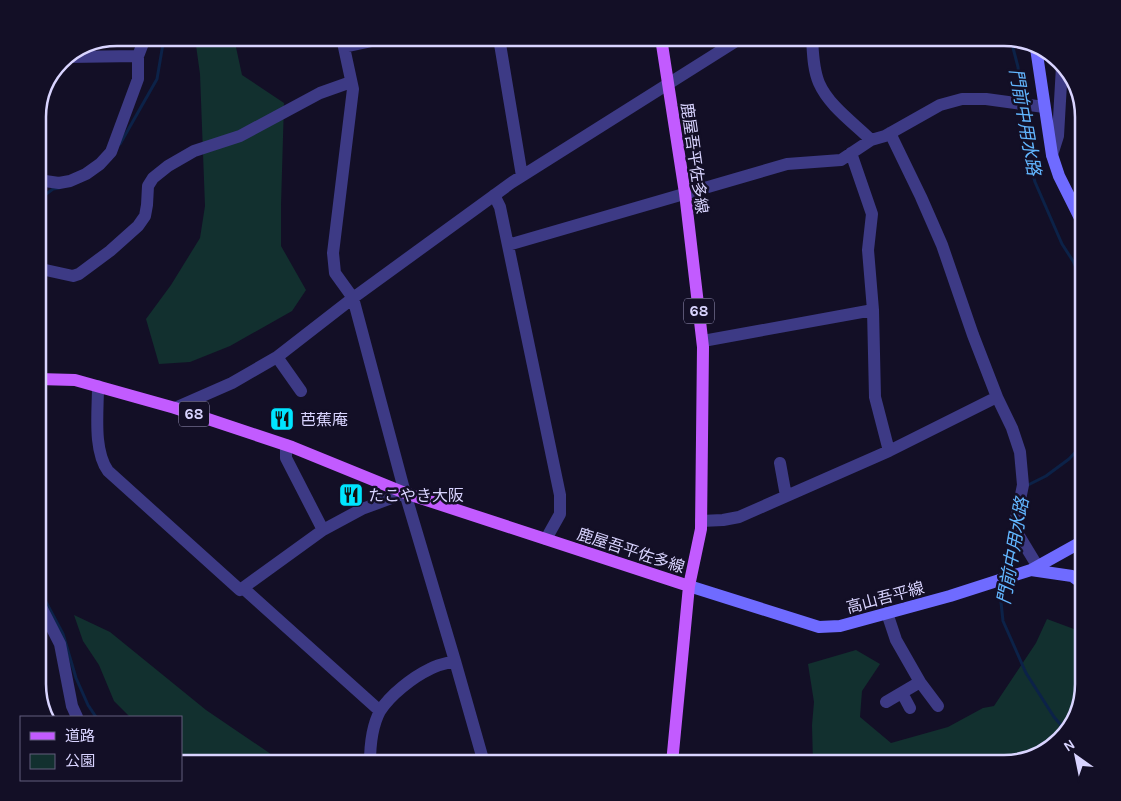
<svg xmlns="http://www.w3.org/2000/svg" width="1121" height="801" font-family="Karla,'Noto Sans JP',sans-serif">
<rect width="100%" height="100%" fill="#130f26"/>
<path fill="#12302f" d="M 195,38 L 234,38 L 242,75 L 284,103 L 281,205 L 281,246 L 306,290 L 292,311 L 230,346 L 190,362 L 159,364 L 146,319 L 171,285 L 200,238 L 205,206 L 200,74 Z
M 74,615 L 110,632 L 206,710 L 284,763 L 181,763 L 181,717 L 130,717 L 114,701 L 99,665 L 83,641 Z
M 1047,619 L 1082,632 L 1083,684 L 1067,732 L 1039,755 L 1004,763 L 813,763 L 812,725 L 814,702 L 808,664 L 856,650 L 880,664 L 862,691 L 860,717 L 891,743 L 948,727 L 983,708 L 994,706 L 1036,643 Z"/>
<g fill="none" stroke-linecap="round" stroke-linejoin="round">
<path stroke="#0c2248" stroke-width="3" d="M 1011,40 L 1018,67 L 1021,101
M 1022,107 L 1029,159 L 1035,182 L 1062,244 L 1073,261 L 1083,284
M 120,144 L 157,79 L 164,38
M 38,200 L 53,189 L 59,188
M 1026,486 L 1046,476 L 1069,459 L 1083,444
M 1008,573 L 1013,534
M 1006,581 L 1001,602 L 1003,621 L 1026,673 L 1054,717 L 1067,732
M 38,587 L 63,634 L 76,678 L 88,705 L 96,717"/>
<path stroke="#3d3a85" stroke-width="12" d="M 342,38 L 353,89 L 333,253 L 335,273 L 353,298 L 405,493 L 455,661 L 484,763
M 499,38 L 522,176
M 812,38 C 813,53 813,69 819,83 C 829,106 854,123 871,140
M 344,47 L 386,38
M 67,57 L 138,56
M 1052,155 L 1058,136 L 1062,66
M 38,180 L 59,183 L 70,181 L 86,174 L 100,164 L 111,152 L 138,79 L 138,56 L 145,38
M 494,195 L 500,207 L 560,495 L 560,514 L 546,539
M 508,245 L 787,164 L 841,160 L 871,140 L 885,136 L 940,105 L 962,99 L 986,99 L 1044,107
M 38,271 L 41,269 L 73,276 L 79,274 L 110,251 L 138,226 L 145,216 L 147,205 L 148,186 L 153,178 L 168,166 L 194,151 L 240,136 L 320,93 L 351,82
M 873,310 L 875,397 L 889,451
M 703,341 L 873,310 L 868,250 L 872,214 L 851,153
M 277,357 L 301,391
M 98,386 C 98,412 93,450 108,471 L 240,590 L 323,530 L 362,509 L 405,493
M 997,397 L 1012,428 L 1020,452 L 1023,485 L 1016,519 L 1018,534 L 1038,567
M 175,408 L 232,383 L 277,357 L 353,298 L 511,183 L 741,38
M 286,445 L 286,458 L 323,530
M 780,463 L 786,496
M 701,521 L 723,520 L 739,517 L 889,451 L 997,397 L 973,335 L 942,245 L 921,197 L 890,133
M 243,588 L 380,711
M 38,601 L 60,644 L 72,706 L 77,717
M 887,613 L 896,640 L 920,682 L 938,706
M 902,693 L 910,708
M 886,702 L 920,682
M 370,763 C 370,747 372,726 380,711 C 390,695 413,677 430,669 C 437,665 447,663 455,661"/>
<path stroke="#6f6bff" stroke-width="12" d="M 1036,48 L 1052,155 L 1059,176 L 1083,224
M 1031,570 L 1072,576 L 1083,584
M 689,586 L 819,627 L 840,626 L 950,596 L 1031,570 L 1083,541"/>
<path stroke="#c25bff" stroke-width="12" d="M 661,38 L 685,193 L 703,347 L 701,529 L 689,586 L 672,763
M 38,379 L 75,380 L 175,408 L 292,447 L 405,493 L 689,586"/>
</g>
<defs>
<symbol id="restaurant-square" viewBox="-11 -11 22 22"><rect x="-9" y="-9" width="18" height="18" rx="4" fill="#00e5ff" stroke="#130f26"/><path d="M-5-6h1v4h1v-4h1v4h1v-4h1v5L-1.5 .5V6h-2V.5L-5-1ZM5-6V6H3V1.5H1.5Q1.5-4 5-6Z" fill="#111"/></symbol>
</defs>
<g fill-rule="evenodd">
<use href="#restaurant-square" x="268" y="405" width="28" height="28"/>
<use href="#restaurant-square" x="337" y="481" width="28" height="28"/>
</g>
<g text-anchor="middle" stroke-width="5" stroke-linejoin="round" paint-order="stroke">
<g fill="#130f26" stroke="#9e99be" stroke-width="1">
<rect x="684" y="298.5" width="30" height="25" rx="4"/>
<rect x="179" y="401.5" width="30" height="25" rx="4"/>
</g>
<g font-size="15" font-weight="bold" fill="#d9d4ff">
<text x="699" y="316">68</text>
<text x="194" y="419">68</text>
</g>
<g font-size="16" fill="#d9d4ff" stroke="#130f26">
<text transform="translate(695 158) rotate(82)" y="6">鹿屋吾平佐多線</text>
<text transform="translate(631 550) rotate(18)" y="6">鹿屋吾平佐多線</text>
<text transform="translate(885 597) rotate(-15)" y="6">高山吾平線</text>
</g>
<g font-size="16" fill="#d9d4ff" stroke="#130f26" text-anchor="start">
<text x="300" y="425">芭蕉庵</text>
<text x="368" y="501">たこやき大阪</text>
</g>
<g font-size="18" font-style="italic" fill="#62b6ff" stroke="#130f26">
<text transform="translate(1025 122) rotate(80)" y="6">門前中用水路</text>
<text transform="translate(1013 551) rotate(-80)" y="6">門前中用水路</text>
</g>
</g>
<path d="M0 0H1121V801H0ZM117 46H1004A71 71 0 0 1 1075 117V684A71 71 0 0 1 1004 755H117A71 71 0 0 1 46 684V117A71 71 0 0 1 117 46Z" fill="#130f26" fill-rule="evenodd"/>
<path fill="none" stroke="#d9d4ff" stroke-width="2.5" d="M117 46H1004A71 71 0 0 1 1075 117V684A71 71 0 0 1 1004 755H117A71 71 0 0 1 46 684V117A71 71 0 0 1 117 46Z"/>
<rect x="20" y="716" width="162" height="65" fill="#130f26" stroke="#625e7d"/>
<rect x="30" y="732" width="25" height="8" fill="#c25bff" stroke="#625e7d"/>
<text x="65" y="741" font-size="15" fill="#d9d4ff">道路</text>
<rect x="30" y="754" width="25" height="15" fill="#12302f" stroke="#625e7d"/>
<text x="65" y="766" font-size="15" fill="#d9d4ff">公園</text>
<g transform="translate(1076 756) rotate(327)" stroke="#130f26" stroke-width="4" paint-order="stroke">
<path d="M0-4L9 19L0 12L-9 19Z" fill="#d9d4ff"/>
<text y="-8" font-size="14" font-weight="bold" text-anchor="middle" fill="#d9d4ff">N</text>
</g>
</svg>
